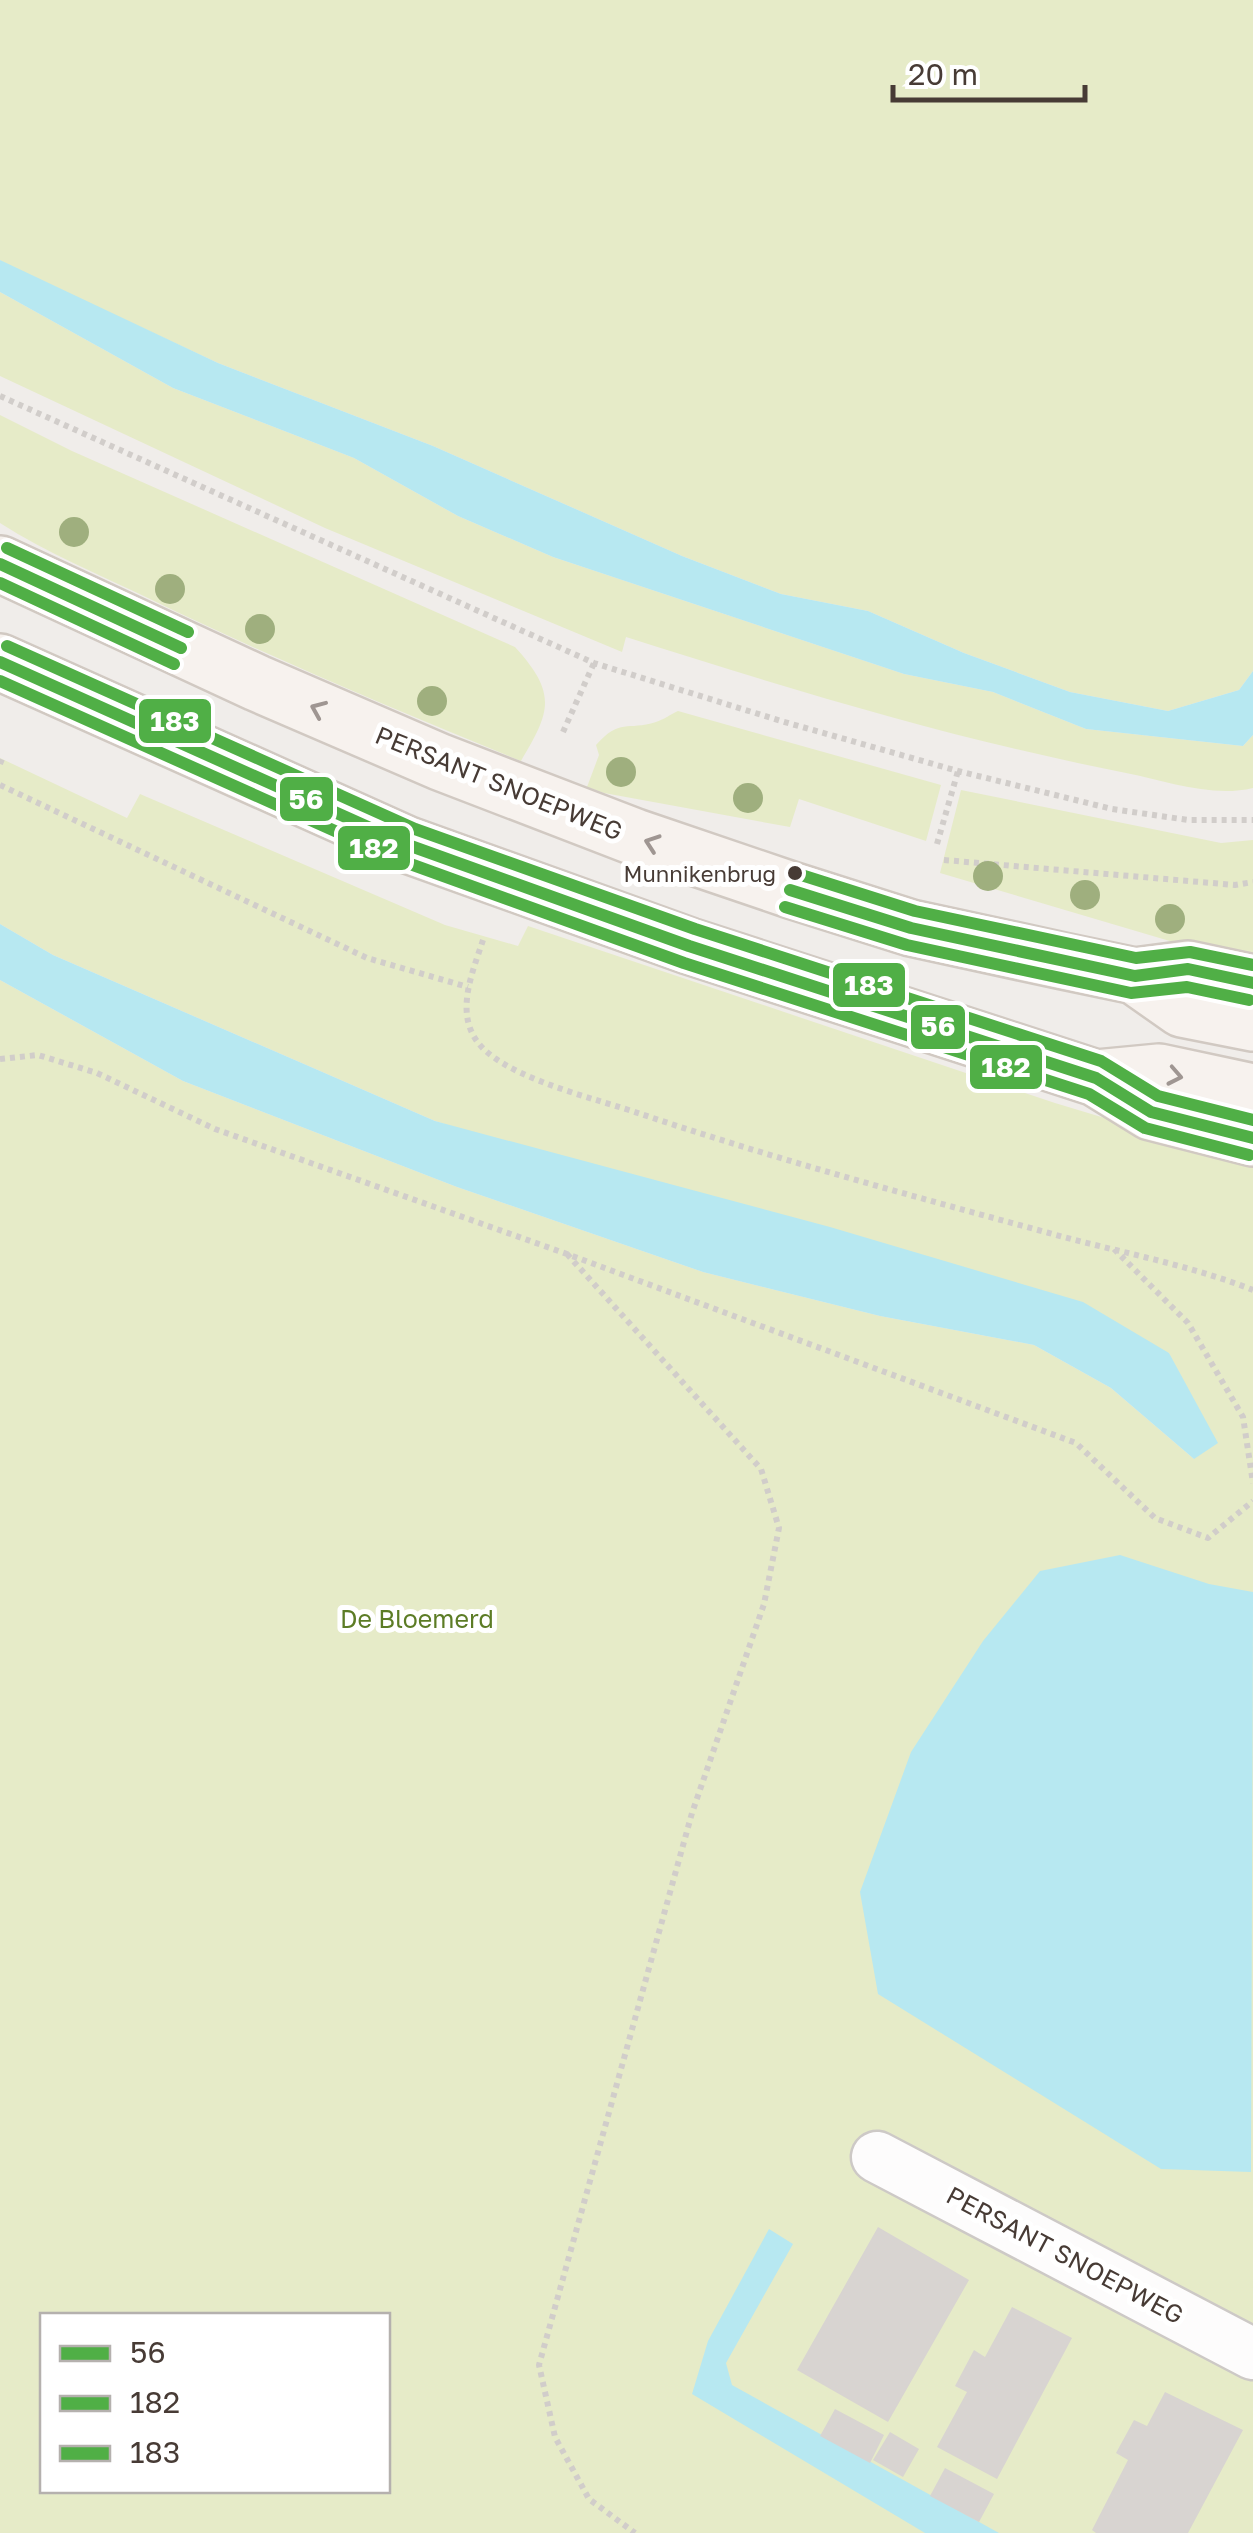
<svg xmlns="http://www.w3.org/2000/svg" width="1253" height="2533" font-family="'Golos Text',sans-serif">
<rect width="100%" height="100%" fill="#f0edea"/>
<path fill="#e6ebc8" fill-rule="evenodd" d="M 0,0 L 1253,0 L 1253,671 L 1239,690 L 1168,711 L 1070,692 L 964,653 L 868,611 L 781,594 L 682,556 L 433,446 L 218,363 L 7,265 L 0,260 Z
M 0,292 L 173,388 L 354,458 L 458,516 L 553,557 L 904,674 L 993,692 L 1086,729 L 1243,746 L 1253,735 L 1253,788 C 1212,798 1167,781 1126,773 C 953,739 793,690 626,637 L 622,652 L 325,528 L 0,376 Z
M 0,415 L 72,451 L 515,647 C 558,694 550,712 521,761 C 396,710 272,658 150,599 C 100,575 47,553 0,523 Z
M 678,711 L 941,785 L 926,841 L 799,799 L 790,827 L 604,793 L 587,787 L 599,755 L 596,745 C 620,718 627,731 656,722 C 663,720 671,714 678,711 Z
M 0,758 L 127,818 L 140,794 L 445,925 L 518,946 L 528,926 L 1055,1103 L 1161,1135 L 1253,1155 L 1253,2533 L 0,2533 L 0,980 L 183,1081 L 457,1187 L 703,1272 L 880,1316 L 1034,1345 L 1111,1388 L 1194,1459 L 1169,1353 L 435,1121 L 53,955 L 0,924 ZM 42,2316 L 388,2316 L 388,2490 L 42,2490 Z
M 961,790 L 1221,843 L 1253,840 L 1253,957 L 1217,955 L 940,873 Z"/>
<path fill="#b7e8f1" d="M 0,260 L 218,363 L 433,446 L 682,556 L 781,594 L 868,611 L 964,653 L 1070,692 L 1168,711 L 1239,690 L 1253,671 L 1253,735 L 1243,746 L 1086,729 L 993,692 L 904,674 L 553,557 L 458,516 L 354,458 L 173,388 L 0,292 Z
M 0,924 L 53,955 L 435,1121 L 830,1227 L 1083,1302 L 1169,1353 L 1218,1443 L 1194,1459 L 1111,1388 L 1034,1345 L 880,1316 L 703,1272 L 457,1187 L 183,1081 L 0,980 Z
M 1120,1555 L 1209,1584 L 1253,1592 L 1251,2172 L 1161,2169 L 878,1994 L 860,1892 L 911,1752 L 983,1641 L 1040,1571 Z
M 769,2229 L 793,2244 L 726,2363 L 732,2385 L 999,2533 L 925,2533 L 692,2394 L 708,2341 Z"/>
<path fill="#d8d4d1" d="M 878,2227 L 969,2280 L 888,2422 L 797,2370 Z
M 1012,2307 L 1072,2338 L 997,2479 L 937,2447 L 967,2392 L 955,2386 L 974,2350 L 985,2357 Z
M 1165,2392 L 1243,2430 L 1188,2533 L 1096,2533 L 1092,2530 L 1128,2460 L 1116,2453 L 1134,2420 L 1147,2426 Z
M 835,2409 L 884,2435 L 870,2463 L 820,2436 Z
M 890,2432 L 919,2449 L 903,2477 L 873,2460 Z
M 945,2468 L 994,2494 L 979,2522 L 930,2496 Z"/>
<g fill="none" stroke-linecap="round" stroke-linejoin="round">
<defs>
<path id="street" d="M 877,2157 L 1253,2354"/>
<path id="secondary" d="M 0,564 L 257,683 L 440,762 L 635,837 L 791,890 L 911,928 L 1063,961 L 1135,976 L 1188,969 L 1253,983
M 0,662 L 408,845 L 689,946 L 1096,1078 L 1151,1112 L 1253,1138
M 1135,976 L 1182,1009 L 1253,1023
M 1096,1078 L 1159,1072 L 1253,1092"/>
</defs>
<use href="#street" stroke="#cdc9c6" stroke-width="55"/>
<use href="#secondary" stroke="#d1c9c2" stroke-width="60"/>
<path stroke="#d1cdca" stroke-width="6" stroke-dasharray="5 5" stroke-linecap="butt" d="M 0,396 L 594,663 L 781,721 L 958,771 L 1112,809 L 1188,820 L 1253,820
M 563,732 L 594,663
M 0,764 L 2,759
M 0,785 L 367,958 L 468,987
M 937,844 L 958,771
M 944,860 L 1235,885 L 1253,882
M 483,940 C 471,977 451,1021 487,1052 C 522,1082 597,1099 641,1114 C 775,1159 912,1196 1049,1233 C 1117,1252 1187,1264 1253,1290
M 0,1059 L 38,1055 L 97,1073 L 215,1129 L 567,1254 L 1076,1443 L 1155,1518 L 1208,1538 L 1253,1501
M 1114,1249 L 1188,1323 L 1243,1417 L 1253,1483
M 567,1254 L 761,1469 L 779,1528 L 764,1604 L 692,1813 L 539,2365 L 555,2437 L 589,2499 L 635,2533"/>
<use href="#street" stroke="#fdfcfc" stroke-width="50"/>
<use href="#secondary" stroke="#f7f2ee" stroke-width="55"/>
<defs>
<path id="bus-1" d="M 0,564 L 181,648
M 0,662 L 408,845 L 689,946 L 1096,1078 L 1151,1112 L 1253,1138
M 790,890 L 911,928 L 1135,976 L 1188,969 L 1253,983"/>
<path id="bus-2" d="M 0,583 L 174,664
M 0,681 L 402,861 L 684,963 L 1089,1094 L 1145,1128 L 1249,1155
M 785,907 L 907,945 L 1131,993 L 1187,987 L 1249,1000"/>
<path id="bus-3" d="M 7,548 L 188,632
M 7,646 L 415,829 L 695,929 L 1101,1061 L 1158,1096 L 1253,1120
M 795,873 L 915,911 L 1136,958 L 1190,952 L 1253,965"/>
</defs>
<use href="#bus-1" stroke="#fff" stroke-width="20"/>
<use href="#bus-2" stroke="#fff" stroke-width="20"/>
<use href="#bus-3" stroke="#fff" stroke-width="20"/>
<use href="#bus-1" stroke="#50af46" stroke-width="12"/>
<use href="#bus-2" stroke="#50af46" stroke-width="12"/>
<use href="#bus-3" stroke="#50af46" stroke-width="12"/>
</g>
<g fill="#9faf7e">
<circle cx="74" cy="532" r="15"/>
<circle cx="170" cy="589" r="15"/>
<circle cx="260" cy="629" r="15"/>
<circle cx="432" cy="701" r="15"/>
<circle cx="621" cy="772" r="15"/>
<circle cx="748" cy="798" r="15"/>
<circle cx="988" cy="876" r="15"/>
<circle cx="1085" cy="895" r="15"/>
<circle cx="1170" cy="919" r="15"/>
</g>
<defs><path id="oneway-chevron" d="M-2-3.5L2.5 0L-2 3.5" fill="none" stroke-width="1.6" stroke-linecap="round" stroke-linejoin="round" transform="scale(2.5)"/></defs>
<g stroke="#9f9692">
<use href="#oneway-chevron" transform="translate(318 709) rotate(-157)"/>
<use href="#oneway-chevron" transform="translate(652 843) rotate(-161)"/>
<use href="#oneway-chevron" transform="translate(1175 1076) rotate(11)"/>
</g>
<circle fill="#473b35" stroke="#fff" stroke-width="4" cx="795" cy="873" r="9"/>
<g text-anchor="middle" stroke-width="10" stroke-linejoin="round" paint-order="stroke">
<g font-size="22" fill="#473b35" stroke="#fff" text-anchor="end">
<text x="776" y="882">Munnikenbrug</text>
</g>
<g font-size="25" fill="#473b35" stroke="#fff">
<text transform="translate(499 783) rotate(22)" y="9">PERSANT SNOEPWEG</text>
<text transform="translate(1065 2255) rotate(28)" y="9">PERSANT SNOEPWEG</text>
</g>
<g font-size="25" fill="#5c7c25" stroke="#fff">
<text x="417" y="1628">De Bloemerd</text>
</g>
</g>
<g stroke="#fff" stroke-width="4">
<rect x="137" y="697" width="76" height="48" rx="10" fill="#50af46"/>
<rect x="278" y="775" width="57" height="48" rx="10" fill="#50af46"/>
<rect x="336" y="824" width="76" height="48" rx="10" fill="#50af46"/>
<rect x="831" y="961" width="76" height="48" rx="10" fill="#50af46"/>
<rect x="909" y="1003" width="58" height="48" rx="10" fill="#50af46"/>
<rect x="968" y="1043" width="76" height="48" rx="10" fill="#50af46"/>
</g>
<g font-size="28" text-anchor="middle" font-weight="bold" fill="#fff">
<text x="175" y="731">183</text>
<text x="306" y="809">56</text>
<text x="374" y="858">182</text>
<text x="869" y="995">183</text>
<text x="938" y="1036">56</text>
<text x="1006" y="1077">182</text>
</g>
<rect x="40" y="2313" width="350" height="180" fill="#ffffff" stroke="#b5b1ae" stroke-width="2.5"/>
<rect x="60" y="2346" width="50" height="15" fill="#50af46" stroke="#b5b1ae" stroke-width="2.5"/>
<text x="130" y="2363" font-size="30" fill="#473b35">56</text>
<rect x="60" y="2396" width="50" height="15" fill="#50af46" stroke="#b5b1ae" stroke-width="2.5"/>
<text x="130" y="2413" font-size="30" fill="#473b35">182</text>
<rect x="60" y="2446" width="50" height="15" fill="#50af46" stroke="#b5b1ae" stroke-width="2.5"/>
<text x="130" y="2463" font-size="30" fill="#473b35">183</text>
<path d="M893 85v15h192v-15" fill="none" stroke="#473b35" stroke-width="5"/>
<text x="908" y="85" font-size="30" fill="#473b35" stroke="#ffffff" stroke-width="8" paint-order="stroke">20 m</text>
</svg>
